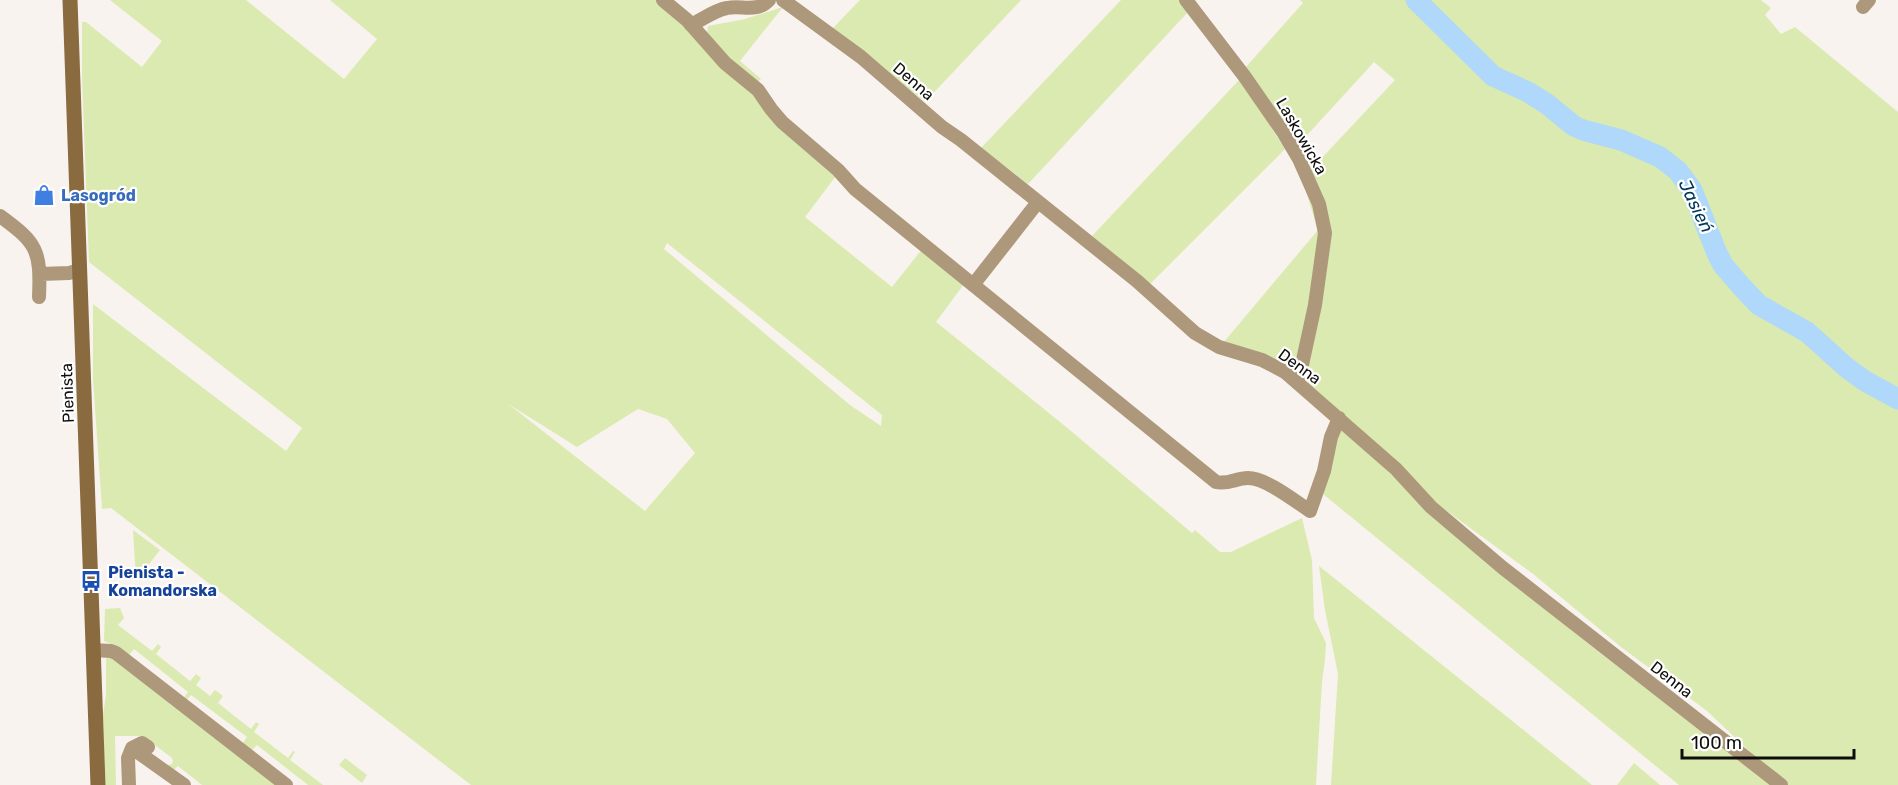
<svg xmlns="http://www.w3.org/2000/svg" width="1898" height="785" font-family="Rubik,sans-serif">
<rect width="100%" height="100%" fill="#f8f3ef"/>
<path fill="#dbeab0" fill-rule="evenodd" d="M 110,0 L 246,0 L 344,79 L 377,39 L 330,0 L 669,0 L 707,33 L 708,26 L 745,19 L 783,7 L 740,61 L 761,79 L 751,88 L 776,126 L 836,176 L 805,217 L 892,287 L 923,248 L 964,284 L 936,322 L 1065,426 L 1192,533 L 1195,530 L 1220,552 L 1231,552 L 1302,518 L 1312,560 L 1314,618 L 1326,643 L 1325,660 L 1322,681 L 1316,785 L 471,785 L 111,508 L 102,509 L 93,379 L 93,304 L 286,451 L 302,428 L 89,262 L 82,78 L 82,22 L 86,22 L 142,67 L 162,41 ZM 667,243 L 882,415 L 881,426 L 850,405 L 664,249 ZM 507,403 L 577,447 L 638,409 L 667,419 L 695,453 L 645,511 Z
M 860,0 L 1021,0 L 925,102 L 832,29 Z
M 1121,0 L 1179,0 L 1188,12 L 1028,184 L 981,148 Z
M 1300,0 L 1761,0 L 1771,8 L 1765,15 L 1781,34 L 1795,27 L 1898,112 L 1898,785 L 1785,785 L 1707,711 L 1621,647 L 1532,573 L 1436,503 L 1287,367 L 1223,343 L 1318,230 L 1302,179 L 1395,80 L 1374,62 L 1299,144 L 1246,67 L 1303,3 Z
M 1240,79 L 1285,149 L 1150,284 L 1092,236 Z
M 1339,431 L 1346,431 L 1448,529 L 1586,642 L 1771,785 L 1679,785 L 1323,494 Z
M 133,530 L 160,550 L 136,581 Z
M 1319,566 L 1592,785 L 1331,785 L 1338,674 L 1325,610 Z
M 120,608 L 124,618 L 118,625 L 152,651 L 158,644 L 161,647 L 156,654 L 190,681 L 196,674 L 201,678 L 196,685 L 210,696 L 215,690 L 223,696 L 218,703 L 251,729 L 256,722 L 259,724 L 254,732 L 288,758 L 293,751 L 295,752 L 290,760 L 323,785 L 308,785 L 257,745 L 251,751 L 242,744 L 247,737 L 191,695 L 186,701 L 183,699 L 188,692 L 134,649 L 128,656 L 119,647 L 104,641 L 105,609 Z
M 109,657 L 114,658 L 280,785 L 202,785 L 178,766 L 174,770 L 166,766 L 172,764 L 173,761 L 172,758 L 143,736 L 115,736 L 116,785 L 105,785 L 103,714 L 106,695 L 106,659 Z
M 345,758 L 367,775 L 362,783 L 339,765 Z
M 1634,763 L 1660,785 L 1617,785 Z"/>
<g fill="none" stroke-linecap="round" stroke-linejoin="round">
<path stroke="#afd8fa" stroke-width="21" d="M 1416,0 L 1493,76 L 1528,92 L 1547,104 L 1574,126 L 1583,130 L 1621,140 L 1660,157 L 1678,171 L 1692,190 L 1716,251 L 1723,265 L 1741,286 L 1759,305 L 1807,332 L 1847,368 L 1865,381 L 1898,399"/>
<path stroke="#ad987b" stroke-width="14" d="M 663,0 L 687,20 L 725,63 L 758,90 L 771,109 L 782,122 L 838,170 L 855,189 L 1216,482 C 1228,485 1236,478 1248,478 C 1266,478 1295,501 1310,511 L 1324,471 L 1331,437 L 1339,418
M 783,0 L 861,57 L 942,127 L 961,140 L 1137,281 L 1195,333 L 1219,347 L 1262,360 L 1285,372 L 1396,469 L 1431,507 L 1503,568 L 1781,785
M 1186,0 L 1245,77 L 1283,132 L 1299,159 L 1319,204 L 1325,233 L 1315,305 L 1298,383
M 1863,7 L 1869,0
M 691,25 C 703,19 715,10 727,8 C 742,5 757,13 769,0
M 0,216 C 37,243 41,250 39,297
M 40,274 L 69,273 L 80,270
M 973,285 L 1038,202
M 93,650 L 111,651 L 116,653 L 286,785
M 132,748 L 142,743 L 148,747
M 129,785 L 128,758 L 132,748 L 184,785"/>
<path stroke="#8a6b3f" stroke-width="15" d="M 70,0 L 98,785"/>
</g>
<defs>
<symbol id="shop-bare" viewBox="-9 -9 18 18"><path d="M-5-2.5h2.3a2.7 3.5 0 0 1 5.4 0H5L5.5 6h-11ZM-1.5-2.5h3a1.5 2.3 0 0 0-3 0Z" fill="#3f7fe0" stroke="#fff" stroke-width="2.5" paint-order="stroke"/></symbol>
<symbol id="bus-bare" viewBox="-9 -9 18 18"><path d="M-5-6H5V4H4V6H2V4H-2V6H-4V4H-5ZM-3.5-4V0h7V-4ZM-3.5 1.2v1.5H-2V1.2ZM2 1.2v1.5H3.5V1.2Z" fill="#1a4fb4" stroke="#fff" stroke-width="2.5" paint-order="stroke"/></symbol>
</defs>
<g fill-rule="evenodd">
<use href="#shop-bare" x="29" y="180" width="30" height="30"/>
<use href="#bus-bare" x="76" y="566" width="30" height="30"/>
</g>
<g text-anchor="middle" stroke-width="4.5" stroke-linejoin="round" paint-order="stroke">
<g font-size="16" fill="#0f0d0c" stroke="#fff">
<text transform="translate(914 81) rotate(41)" y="6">Denna</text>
<text transform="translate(1302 136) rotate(60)" y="6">Laskowicka</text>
<text transform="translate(1300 366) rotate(36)" y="6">Denna</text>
<text transform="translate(67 393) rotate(-92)" y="6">Pienista</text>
<text transform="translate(1672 679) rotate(38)" y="6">Denna</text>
</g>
<g font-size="16" font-weight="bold" fill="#366cbe" stroke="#fff" text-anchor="start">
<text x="61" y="201">Lasogród</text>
</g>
<g font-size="16" font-weight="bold" fill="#164399" stroke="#fff" text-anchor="start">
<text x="108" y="578">Pienista -<tspan x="108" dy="18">Komandorska</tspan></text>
</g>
<g font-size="18" font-style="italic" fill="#00375a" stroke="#fff">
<text transform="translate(1696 206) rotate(64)" y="6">Jasień</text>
</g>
</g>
<path d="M1682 749v9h172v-9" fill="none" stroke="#0f0d0c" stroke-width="3"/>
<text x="1691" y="749" font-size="18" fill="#0f0d0c" stroke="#ffffff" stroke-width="4.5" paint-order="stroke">100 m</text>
</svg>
